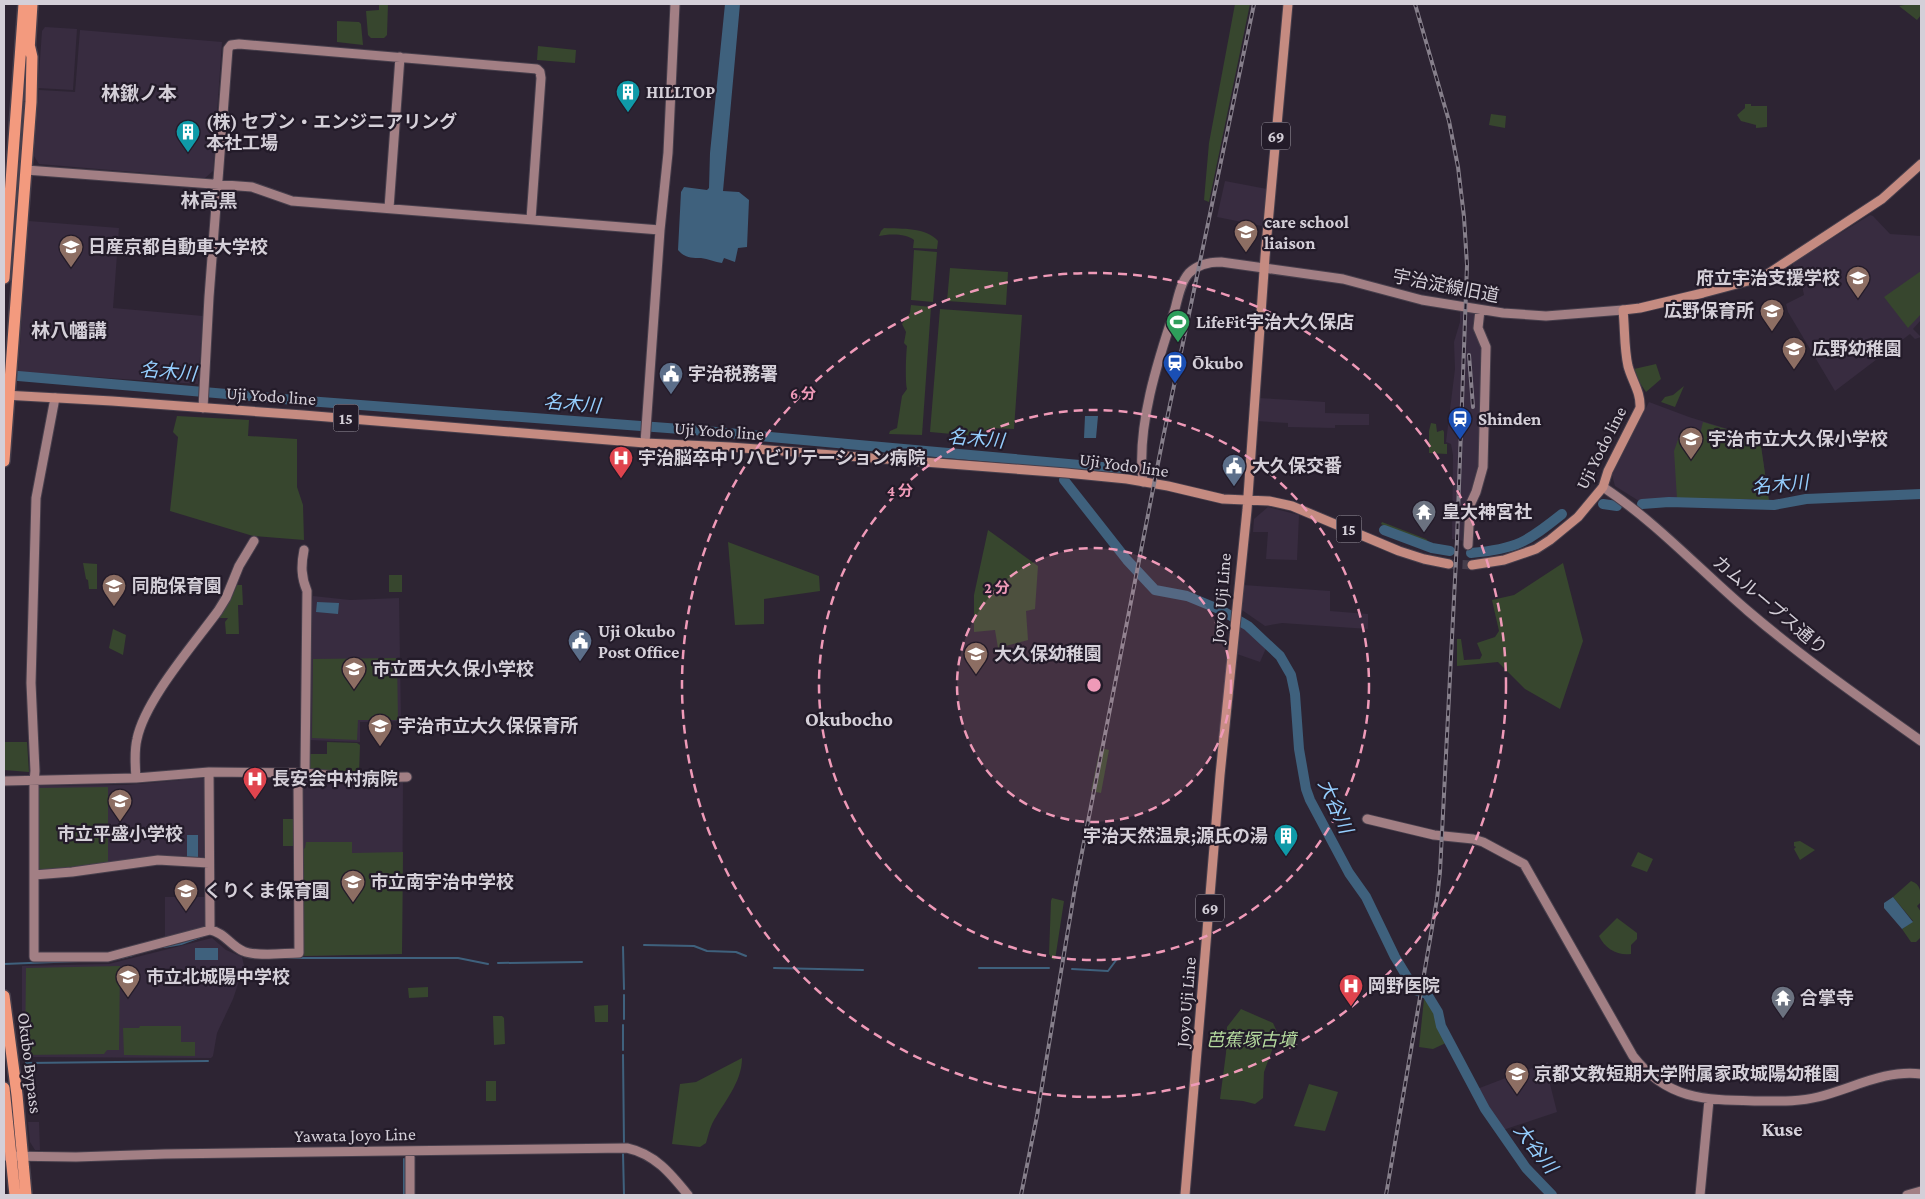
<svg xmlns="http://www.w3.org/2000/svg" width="1925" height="1199" font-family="'Crimson Pro','Noto Sans JP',serif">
<rect width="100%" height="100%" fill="#2d2433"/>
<path fill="#382c40" d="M 45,27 L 77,29 L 73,90 L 38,88 L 42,31 Z
M 80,30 L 222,42 L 213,171 L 205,178 L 39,164 L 34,156 L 39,90 L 75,92 Z
M 1225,181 L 1267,189 L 1262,226 L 1217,217 Z
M 1870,215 L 1873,216 L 1890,234 L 1921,236 L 1921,320 L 1913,329 L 1921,337 L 1915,339 L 1910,334 L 1835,391 L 1788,312 L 1786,304 L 1804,295 L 1801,281 L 1792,263 Z
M 29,221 L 119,228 L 113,308 L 203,316 L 198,384 L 18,372 Z
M 1460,310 L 1477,313 L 1484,347 L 1481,468 L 1466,509 L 1464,541 L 1452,539 L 1453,455 L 1451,444 L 1446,442 L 1455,369 L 1454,342 L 1460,322 Z
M 1258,398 L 1325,402 L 1325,413 L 1369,414 L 1369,425 L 1335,425 L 1335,428 L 1288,427 L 1288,423 L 1256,421 Z
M 1649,402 L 1689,417 L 1760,439 L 1769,501 L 1752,499 L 1677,499 L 1639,501 L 1615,486 L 1612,475 Z
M 1268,507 L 1299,515 L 1297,560 L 1266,559 L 1268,532 L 1253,532 L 1254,519 Z
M 1243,585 L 1330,591 L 1330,611 L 1368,614 L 1368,629 L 1282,623 L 1265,626 L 1242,610 Z
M 313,596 L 350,600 L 399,598 L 401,721 L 360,722 L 360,742 L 309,740 L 309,621 Z
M 1239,625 L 1259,637 L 1267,646 L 1260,662 L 1237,654 Z
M 301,777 L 352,782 L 403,782 L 402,954 L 303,956 Z
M 205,778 L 205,860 L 98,867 L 35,786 L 126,785 Z
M 165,897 L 207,897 L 206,927 L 165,939 Z
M 212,938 L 226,950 L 242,957 L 244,966 L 233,999 L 217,1033 L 213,1056 L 211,1058 L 22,1057 L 22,966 L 109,964 Z
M 1548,1062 L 1547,1072 L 1557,1112 L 1503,1130 L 1477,1089 Z
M 28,1122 L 39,1122 L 40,1150 L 35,1150 L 30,1142 Z"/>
<path fill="#37462e" d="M 379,4 L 388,4 L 387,35 L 384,38 L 371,38 L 368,35 L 366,11 L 379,10 Z
M 1235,4 L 1250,4 L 1209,202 L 1204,200 L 1209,143 Z
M 1910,4 L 1921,4 L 1921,15 L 1917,20 L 1899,6 Z
M 337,21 L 359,22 L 361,24 L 363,45 L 337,42 Z
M 538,46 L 576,50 L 575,63 L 537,60 Z
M 1745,104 L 1751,104 L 1751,106 L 1767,106 L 1767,127 L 1756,128 L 1756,125 L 1741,121 L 1737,115 L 1745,108 Z
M 1491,114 L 1506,116 L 1505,128 L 1489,125 Z
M 884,228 C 902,229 926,227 938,241 L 937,249 L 913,248 L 914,240 C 906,233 888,234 879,236 L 881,231 Z
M 914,250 L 937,252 L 933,302 L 911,300 Z
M 950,268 L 1008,272 L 1006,305 L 947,301 Z
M 1921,271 L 1921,314 L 1908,328 L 1884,297 Z
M 911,305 L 931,307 L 922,435 L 889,434 L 890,431 L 897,428 L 902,396 L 907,389 C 905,383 906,353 907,346 L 904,343 L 906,332 L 902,324 L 910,313 Z
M 940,309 L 1022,315 L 1014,429 L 990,428 L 974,436 L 930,432 Z
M 1656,364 L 1661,379 L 1646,392 L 1640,383 L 1634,369 Z
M 1684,386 L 1675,407 L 1661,402 L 1665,397 L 1673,395 Z
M 177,416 L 249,420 L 248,436 L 297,439 L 297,487 L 303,505 L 304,540 L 253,536 L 170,511 L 178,437 L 173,432 Z
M 1703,422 L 1760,439 L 1769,501 L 1752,499 L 1677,499 L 1674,451 L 1681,431 L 1699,438 Z
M 1431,423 L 1436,424 L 1437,432 L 1443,430 L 1444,432 L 1444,444 L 1447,444 L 1447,454 L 1429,453 L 1429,431 Z
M 1382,522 L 1426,539 L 1431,544 L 1385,529 L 1385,526 L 1381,524 Z
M 988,530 L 1038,566 L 1035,609 L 1026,611 L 1028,640 L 998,648 L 995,630 L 974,632 L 974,595 Z
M 728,542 L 819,576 L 820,591 L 764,599 L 764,624 L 735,625 Z
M 83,563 L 97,564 L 97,589 L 89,589 L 88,580 L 86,579 Z
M 1563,563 L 1583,641 L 1560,709 L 1525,689 L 1498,662 L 1457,666 L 1457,639 L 1461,639 L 1464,660 L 1480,659 L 1482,655 L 1477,643 L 1495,637 L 1499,631 L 1492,600 L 1514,595 Z
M 389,575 L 402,575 L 402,592 L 389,592 Z
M 237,585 L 242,585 L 243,605 L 238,605 L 239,634 L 226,634 L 225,622 L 228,618 L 218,618 L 230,601 Z
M 113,629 L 126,635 L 123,655 L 109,648 Z
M 397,658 L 398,720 L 358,720 L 357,740 L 312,738 L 313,659 Z
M 4,742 L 27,742 L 29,772 L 4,770 Z
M 327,742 L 357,743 L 360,745 L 359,774 L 312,771 L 308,767 L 308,754 L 327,754 Z
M 1100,748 L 1109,750 L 1101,793 L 1091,791 Z
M 108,787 L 108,863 L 37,872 L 37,788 Z
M 283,819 L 293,819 L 296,822 L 296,846 L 283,846 Z
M 1800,841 L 1815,850 L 1800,860 L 1794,849 L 1796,847 L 1794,846 L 1794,842 Z
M 306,842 L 352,842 L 352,853 L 403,852 L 402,954 L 303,956 L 302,850 L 305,848 Z
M 1638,852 L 1653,859 L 1647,872 L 1631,866 Z
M 1911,881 C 1921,884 1921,893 1921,902 L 1917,906 L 1921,912 L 1921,937 L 1916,942 L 1911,942 L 1902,929 L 1913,921 L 1893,897 Z
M 1052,898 L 1064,901 L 1055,960 L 1052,959 L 1049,954 L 1051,901 Z
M 1617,918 L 1637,933 L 1637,939 L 1631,945 L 1631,954 C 1618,956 1605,949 1599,936 Z
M 120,966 L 119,1050 L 107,1050 L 104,1054 L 25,1055 L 26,968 Z
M 428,987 L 428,997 L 409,998 L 408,988 Z
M 1424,999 C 1436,1004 1443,1031 1448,1042 L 1433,1049 L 1419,1047 Z
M 608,1005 L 608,1022 L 595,1022 L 594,1006 Z
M 1241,1009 L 1273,1023 L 1278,1034 L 1264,1072 L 1263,1098 L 1255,1104 L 1243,1101 L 1220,1099 L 1226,1053 L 1227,1027 Z
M 493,1016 L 502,1016 L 504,1018 L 505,1044 L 494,1045 Z
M 140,1026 L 181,1026 L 181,1042 L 195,1042 L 195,1056 L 124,1055 L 123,1028 L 139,1028 Z
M 742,1058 C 742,1083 723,1103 712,1124 C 709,1130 708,1137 706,1143 L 700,1147 L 672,1144 L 680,1084 L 696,1082 Z
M 486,1081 L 496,1081 L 496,1101 L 486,1101 Z
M 1309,1084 L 1338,1092 L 1325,1131 L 1294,1126 Z"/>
<path fill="#3f617d" d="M 725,4 L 740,4 L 723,191 L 739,192 L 749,200 L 747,247 L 738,248 L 735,262 L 724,258 L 722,263 C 715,262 708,259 701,258 C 691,258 685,258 678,250 L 681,192 L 684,187 L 707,190 L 709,188 L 710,153 Z
M 1085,416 L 1098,416 L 1096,438 L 1084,438 Z
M 317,602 L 339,603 L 338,614 L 316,612 Z
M 187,835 L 198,835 L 198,857 L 187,857 Z
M 1893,897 L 1913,922 L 1902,929 L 1884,908 L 1884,903 Z
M 195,948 L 218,948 L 218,960 L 195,960 Z"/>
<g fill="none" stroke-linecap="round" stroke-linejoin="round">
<path stroke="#3f617d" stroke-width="2" d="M 219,938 L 232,949
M 644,945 L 694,946 L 707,951 L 736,952 L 746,956
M 164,947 L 181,944 L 203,936
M 623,947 L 624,989
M 248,957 L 260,958
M 285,958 L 458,958 L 488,964
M 116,959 L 133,955
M 498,963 L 582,962
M 4,964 L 79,961
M 774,968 L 863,970
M 979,968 L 1049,968
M 1072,969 L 1108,971 L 1117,959
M 624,1019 L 624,995
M 623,1025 L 623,1050
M 623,1055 L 624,1145
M 26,1063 L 208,1061
M 623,1153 L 624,1195
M 404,1159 L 404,1195"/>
<path stroke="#3f617d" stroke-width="10" d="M 18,376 L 307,401 L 694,430 L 1124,469
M 1064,480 L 1127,560 L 1155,590 L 1187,596 L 1221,610 L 1248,626 L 1280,656 L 1291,675 L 1295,694 L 1299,749 L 1306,789 L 1310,800 L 1349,873 L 1366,897 L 1395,957 L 1415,990 L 1427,994 L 1438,1012 L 1441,1026 L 1485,1109 L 1526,1168 L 1552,1195
M 1603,504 L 1617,506
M 1642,504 L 1669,502 L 1774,505 L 1806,499 L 1921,494
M 1384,530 L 1432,548 L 1450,551
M 1471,553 C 1517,549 1527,542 1562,514"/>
<path stroke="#463e4c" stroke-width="9" stroke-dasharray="9 4.5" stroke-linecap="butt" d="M 1449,564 L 1472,565"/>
<defs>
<path id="secondary" d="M 26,170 L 252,187 L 292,201 L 660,230
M 389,208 L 400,57
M 55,398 L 36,498 L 31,683 L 35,771 L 34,782 L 34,957 L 108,957 L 210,930 C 224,932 231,946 243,951 C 256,957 284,953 299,953 L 298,773
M 203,408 L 209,297 L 228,49 L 231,45 L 239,44 L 537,69 L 540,72 L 541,78 L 531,219
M 645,443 L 660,230 L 668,153 L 675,4
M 1143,482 C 1136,427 1158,360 1175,309 C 1178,297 1181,282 1189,273 C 1198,264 1209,262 1221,262 L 1343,279 L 1422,300 L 1503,313 L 1546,316 L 1623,310
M 1603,487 C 1656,522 1700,570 1748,611 C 1803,658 1862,699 1921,741
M 1468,545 L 1470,505 L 1476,492 L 1483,467 L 1486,347 L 1478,328 L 1480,310
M 304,550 C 301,565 301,577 307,591 L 305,773
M 209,772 L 210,930
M 136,778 C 135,765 134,751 137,739 C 145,700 194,644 218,611 L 226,598 L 239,566 L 254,541
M 4,781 L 136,778 L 209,772 L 305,773 L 357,778 L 407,777
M 1367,819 L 1434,835 L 1473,839 L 1483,842 L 1524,864 L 1633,1056 C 1667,1100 1705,1100 1757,1101 C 1777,1101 1798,1102 1818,1097 C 1851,1089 1886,1069 1921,1074
M 34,875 L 72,872 L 158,860 L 209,863
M 410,1151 L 410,1195
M 4,1156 L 76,1157 L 165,1154 L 627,1148 C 655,1154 671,1174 688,1195
M 1700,1195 L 1709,1100
M 1907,1195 L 1921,1191"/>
<path id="primary" d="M 4,395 L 112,401 L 303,415 L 645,443 L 730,447 L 1066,473 L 1127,479 L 1168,486 L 1223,499 L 1269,501 L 1292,506 L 1399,551 L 1424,559 L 1449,564
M 1472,565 L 1504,560 L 1536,549 L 1550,540 L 1578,517 L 1603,487 L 1608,471 L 1640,408 C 1641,392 1632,381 1628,366 C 1624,348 1625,329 1623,310 L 1640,308 L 1703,293 L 1763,277 L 1882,199 L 1921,164
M 1185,1195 L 1220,775 L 1247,510 L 1265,257 L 1288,4"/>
<path id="highway" d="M 29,51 L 32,4
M 4,278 L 24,4
M 4,461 L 31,102 L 32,57 L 29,44
M 4,996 L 17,1095 L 26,1195
M 4,1088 L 15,1195"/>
</defs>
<use href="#secondary" stroke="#473f4c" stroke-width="11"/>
<use href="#primary" stroke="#473f4c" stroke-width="11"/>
<use href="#highway" stroke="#473f4c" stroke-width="14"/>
<use href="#secondary" stroke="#a27f84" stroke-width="9"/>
<use href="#primary" stroke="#c58b81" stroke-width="9"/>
<use href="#highway" stroke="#f39a7e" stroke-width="11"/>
<defs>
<path id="rail" d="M 1469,355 L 1473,407
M 1021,1195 L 1037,1116 L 1075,888 L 1163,438 L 1254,4
M 1386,1195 L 1437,899 L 1440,872 L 1457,540 L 1467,265 L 1464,217 L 1458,167 L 1449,121 L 1415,4"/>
</defs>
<use href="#rail" stroke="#867f8b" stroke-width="4"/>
<use href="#rail" stroke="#231b29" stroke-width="2" stroke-dasharray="5.5" stroke-linecap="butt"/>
</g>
<circle cx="1094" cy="685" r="137" fill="#ef9ab8" fill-opacity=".12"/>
<g fill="none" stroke="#ef9ab8" stroke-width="2.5" stroke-dasharray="9 6">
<circle cx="1094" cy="685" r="137"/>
<circle cx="1094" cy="685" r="275"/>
<circle cx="1094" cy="685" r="412"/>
</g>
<defs>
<symbol id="building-pin" viewBox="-11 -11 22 30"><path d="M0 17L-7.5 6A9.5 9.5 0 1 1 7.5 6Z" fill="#0f9aa8" stroke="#231b29"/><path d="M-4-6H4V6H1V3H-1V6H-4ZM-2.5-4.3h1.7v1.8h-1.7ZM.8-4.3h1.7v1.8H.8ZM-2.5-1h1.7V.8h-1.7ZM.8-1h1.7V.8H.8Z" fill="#fff"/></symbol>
<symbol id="school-pin" viewBox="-11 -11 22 30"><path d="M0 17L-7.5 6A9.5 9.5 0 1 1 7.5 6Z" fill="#8d6e63" stroke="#231b29"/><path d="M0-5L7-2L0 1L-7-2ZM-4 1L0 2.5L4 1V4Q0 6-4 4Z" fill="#fff"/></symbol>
<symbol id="university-pin" viewBox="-11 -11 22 30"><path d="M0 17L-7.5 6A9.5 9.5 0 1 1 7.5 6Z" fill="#8d6e63" stroke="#231b29"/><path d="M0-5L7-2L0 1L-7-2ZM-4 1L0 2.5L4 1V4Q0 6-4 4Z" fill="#fff"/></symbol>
<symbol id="stadium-pin" viewBox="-11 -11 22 30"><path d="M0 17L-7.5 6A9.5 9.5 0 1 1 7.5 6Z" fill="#2e9e5b" stroke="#231b29"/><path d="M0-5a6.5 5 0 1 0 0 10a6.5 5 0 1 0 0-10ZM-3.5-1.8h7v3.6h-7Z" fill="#fff"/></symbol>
<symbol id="station-pin" viewBox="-11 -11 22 30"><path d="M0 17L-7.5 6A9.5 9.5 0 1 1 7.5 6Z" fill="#1a4fb4" stroke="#231b29"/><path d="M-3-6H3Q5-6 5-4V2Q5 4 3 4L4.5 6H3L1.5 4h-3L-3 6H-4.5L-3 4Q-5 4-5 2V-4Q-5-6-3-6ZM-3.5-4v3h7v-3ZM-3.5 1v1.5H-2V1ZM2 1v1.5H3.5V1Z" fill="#fff"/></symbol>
<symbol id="civic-pin" viewBox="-11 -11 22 30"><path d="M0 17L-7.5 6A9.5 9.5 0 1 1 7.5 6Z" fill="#5c6f8a" stroke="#231b29"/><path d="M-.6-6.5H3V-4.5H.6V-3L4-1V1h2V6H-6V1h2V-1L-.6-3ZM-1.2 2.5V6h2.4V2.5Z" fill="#fff"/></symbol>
<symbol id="hospital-pin" viewBox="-11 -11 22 30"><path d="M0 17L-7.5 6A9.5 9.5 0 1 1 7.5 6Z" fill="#e0444e" stroke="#231b29"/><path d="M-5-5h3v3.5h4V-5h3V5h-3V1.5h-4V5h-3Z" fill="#fff"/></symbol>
<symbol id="temple-pin" viewBox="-11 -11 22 30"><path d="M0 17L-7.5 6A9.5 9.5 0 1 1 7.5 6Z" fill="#6b7280" stroke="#231b29"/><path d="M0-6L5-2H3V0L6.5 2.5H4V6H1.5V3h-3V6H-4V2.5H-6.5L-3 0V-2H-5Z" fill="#fff"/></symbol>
</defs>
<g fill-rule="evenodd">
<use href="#building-pin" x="614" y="78" width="28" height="38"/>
<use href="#building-pin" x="174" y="118" width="28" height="38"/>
<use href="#school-pin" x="1232" y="218" width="28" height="38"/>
<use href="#university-pin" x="57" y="233" width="28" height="38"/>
<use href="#school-pin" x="1844" y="264" width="28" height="38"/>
<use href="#school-pin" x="1758" y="297" width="28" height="38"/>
<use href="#stadium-pin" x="1164" y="308" width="28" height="38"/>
<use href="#school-pin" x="1780" y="335" width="28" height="38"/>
<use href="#station-pin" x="1161" y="349" width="28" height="38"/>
<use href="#civic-pin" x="657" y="360" width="28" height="38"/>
<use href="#station-pin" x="1446" y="405" width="28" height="38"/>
<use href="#school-pin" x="1677" y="425" width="28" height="38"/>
<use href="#hospital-pin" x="607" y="444" width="28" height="38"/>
<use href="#civic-pin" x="1220" y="452" width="28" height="38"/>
<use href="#temple-pin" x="1410" y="498" width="28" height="38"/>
<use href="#school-pin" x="100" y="572" width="28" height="38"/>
<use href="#civic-pin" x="566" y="627" width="28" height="38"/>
<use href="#school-pin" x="962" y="640" width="28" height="38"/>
<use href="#school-pin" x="340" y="655" width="28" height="38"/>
<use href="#school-pin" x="366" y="712" width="28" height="38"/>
<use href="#hospital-pin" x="241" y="765" width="28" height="38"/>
<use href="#school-pin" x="106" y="787" width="28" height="38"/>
<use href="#building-pin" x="1272" y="822" width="28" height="38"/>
<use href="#school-pin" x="339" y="868" width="28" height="38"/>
<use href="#school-pin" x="172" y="877" width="28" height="38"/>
<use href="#school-pin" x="114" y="963" width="28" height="38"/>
<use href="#hospital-pin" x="1337" y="972" width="28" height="38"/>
<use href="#temple-pin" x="1769" y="984" width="28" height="38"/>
<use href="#school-pin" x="1503" y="1060" width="28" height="38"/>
</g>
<g text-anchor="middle" stroke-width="4.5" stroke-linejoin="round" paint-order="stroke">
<g fill="#231b29" stroke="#9f99a4" stroke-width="1">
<rect x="1262" y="122.5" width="28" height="27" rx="4"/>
<rect x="333.5" y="404.5" width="25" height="27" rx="4"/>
<rect x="1336.5" y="515.5" width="25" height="27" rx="4"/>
<rect x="1196" y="894.5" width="28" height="27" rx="4"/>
</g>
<g font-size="16" font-weight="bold" fill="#d4cfd8">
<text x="1276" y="142">69</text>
<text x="346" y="424">15</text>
<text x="1349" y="535">15</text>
<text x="1210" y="914">69</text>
</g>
<g font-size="18" font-weight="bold" fill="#d4cfd8" stroke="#231b29" text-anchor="start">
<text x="646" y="98">HILLTOP</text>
<text x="206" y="128">(株) セブン・エンジニアリング<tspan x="206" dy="21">本社工場</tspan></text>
<text x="1264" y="228">care school<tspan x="1264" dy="21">liaison</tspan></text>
<text x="88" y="253">日産京都自動車大学校</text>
<text x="1840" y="284" text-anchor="end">府立宇治支援学校</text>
<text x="1754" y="317" text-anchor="end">広野保育所</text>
<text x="1196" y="328">LifeFit宇治大久保店</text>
<text x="1812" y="355">広野幼稚園</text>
<text x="1192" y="369">Ōkubo</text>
<text x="688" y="380">宇治税務署</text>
<text x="1478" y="425">Shinden</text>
<text x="1708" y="445">宇治市立大久保小学校</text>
<text x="638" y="464">宇治脳卒中リハビリテーション病院</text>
<text x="1252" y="472">大久保交番</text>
<text x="1442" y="518">皇大神宮社</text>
<text x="132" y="592">同胞保育園</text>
<text x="598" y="637">Uji Okubo<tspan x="598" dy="21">Post Office</tspan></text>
<text x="994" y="660">大久保幼稚園</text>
<text x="372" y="675">市立西大久保小学校</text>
<text x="398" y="732">宇治市立大久保保育所</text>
<text x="272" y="785">長安会中村病院</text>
<text x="120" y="840" text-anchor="middle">市立平盛小学校</text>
<text x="1268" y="842" text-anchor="end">宇治天然温泉;源氏の湯</text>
<text x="370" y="888">市立南宇治中学校</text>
<text x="204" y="897">くりくま保育園</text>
<text x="146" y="983">市立北城陽中学校</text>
<text x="1368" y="992">岡野医院</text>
<text x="1800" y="1004">合掌寺</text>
<text x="1534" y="1080">京都文教短期大学附属家政城陽幼稚園</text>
</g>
<g font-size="18" fill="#d4cfd8" stroke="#231b29">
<text transform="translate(1446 286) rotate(11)" y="6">宇治淀線旧道</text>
<text transform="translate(271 396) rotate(4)" y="6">Uji Yodo line</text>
<text transform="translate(719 431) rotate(4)" y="6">Uji Yodo line</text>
<text transform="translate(1601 448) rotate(-63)" y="6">Uji Yodo line</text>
<text transform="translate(1124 465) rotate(8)" y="6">Uji Yodo line</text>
<text transform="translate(1221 598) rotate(-85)" y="6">Joyo Uji Line</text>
<text transform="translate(1770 605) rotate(40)" y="6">カムループス通り</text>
<text transform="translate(1186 1002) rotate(-85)" y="6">Joyo Uji Line</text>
<text transform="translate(30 1063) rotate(83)" y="6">Okubo Bypass</text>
<text transform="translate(355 1135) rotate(-1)" y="6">Yawata Joyo Line</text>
</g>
<g font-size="18" font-style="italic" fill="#b4da9e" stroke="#231b29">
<text x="1251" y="1046">芭蕉塚古墳</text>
</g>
<g font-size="19" font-weight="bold" fill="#d4cfd8" stroke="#231b29">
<text x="139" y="100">林鍬ノ本</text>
<text x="209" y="207">林高黒</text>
<text x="69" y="337">林八幡講</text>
</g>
<g font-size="19" font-style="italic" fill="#95cefe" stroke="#231b29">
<text transform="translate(168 371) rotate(5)" y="7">名木川</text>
<text transform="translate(572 403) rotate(5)" y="7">名木川</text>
<text transform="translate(976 438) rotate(5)" y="7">名木川</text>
<text transform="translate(1780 484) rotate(-5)" y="7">名木川</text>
<text transform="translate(1336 806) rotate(66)" y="7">大谷川</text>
<text transform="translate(1536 1148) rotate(52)" y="7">大谷川</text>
</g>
<g font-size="20" font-weight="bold" fill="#d4cfd8" stroke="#231b29">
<text x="849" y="726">Okubocho</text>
<text x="1782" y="1136">Kuse</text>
</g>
</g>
<circle cx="1094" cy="685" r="8" fill="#ef9ab8" stroke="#231b29" stroke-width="2.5"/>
<g font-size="15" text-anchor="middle" font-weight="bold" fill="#ef9ab8" stroke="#231b29" stroke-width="4.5" stroke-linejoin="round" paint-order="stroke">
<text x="803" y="399">6 分</text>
<text x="900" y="496">4 分</text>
<text x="997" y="593">2 分</text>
</g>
<rect width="1925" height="1199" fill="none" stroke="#d4cfd8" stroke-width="10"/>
</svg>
